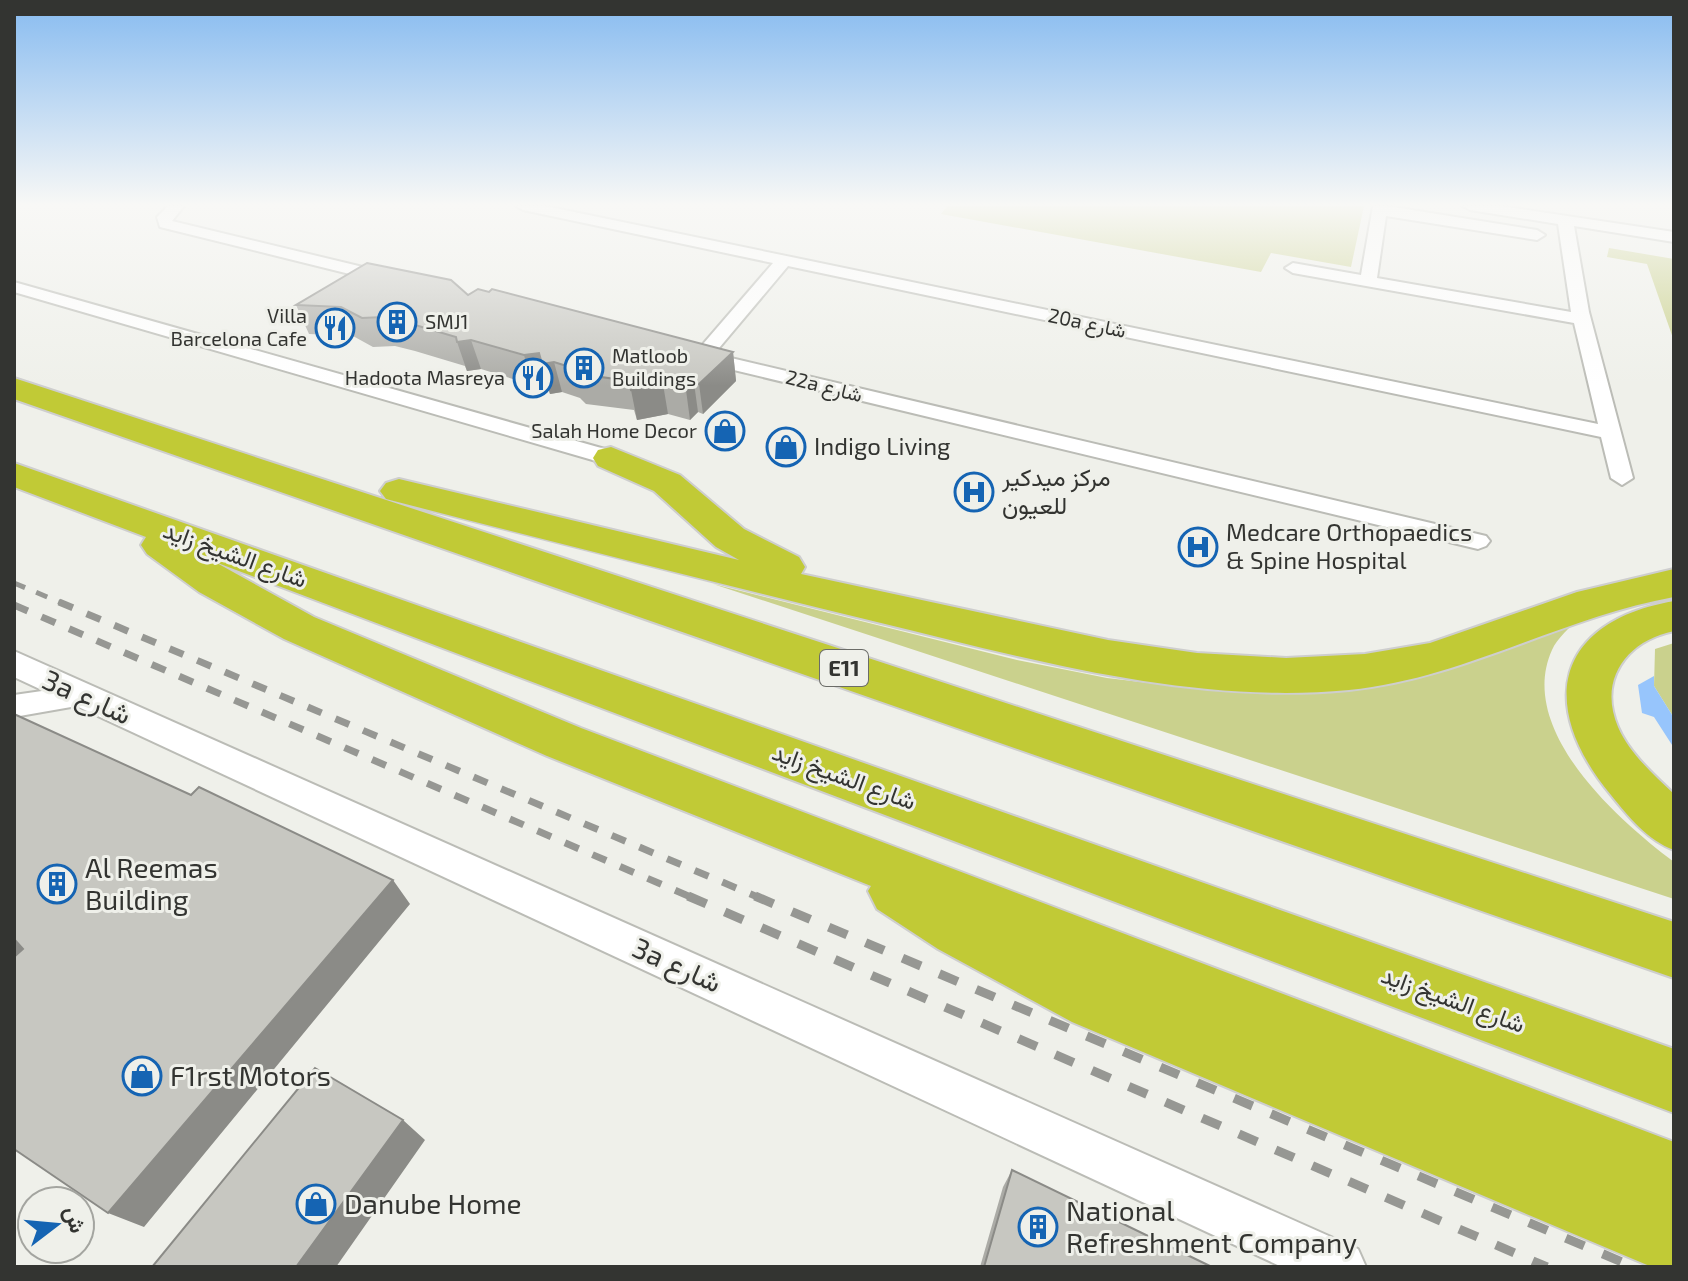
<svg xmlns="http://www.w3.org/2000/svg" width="1688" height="1281" font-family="'Exo 2',Vazirmatn,sans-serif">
<rect width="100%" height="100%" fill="#eff0ea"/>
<path fill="#cad18d" d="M 947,206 L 1364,206 L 1351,267 L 1271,253 L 1261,272 L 941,214 Z
M 1609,248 L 1674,259 L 1674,341 L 1647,264 L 1607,257 Z
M 713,584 L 1017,660 L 1107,678 L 1191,688 L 1270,690 L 1579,617 C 1571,627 1557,638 1552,650 C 1516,730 1618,820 1674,862 L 1674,899 Z
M 1674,643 L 1674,718 L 1654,686 L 1655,649 Z"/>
<path fill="#97c5fc" d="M 1654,676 L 1654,686 L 1674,718 L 1674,748 L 1654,717 L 1642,713 L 1638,685 Z"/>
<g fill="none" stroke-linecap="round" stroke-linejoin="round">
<defs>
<path id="minor" d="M 168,206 L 184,206 L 172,221 L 392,274 L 394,278 L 386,283 L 160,227 L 157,217 Z
M 516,206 L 545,206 L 1598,424 L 1574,323 L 1293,273 L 1285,268 L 1293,263 L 1361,275 L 1373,206 L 1387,206 L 1537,230 L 1545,235 L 1537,240 L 1386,216 L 1377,278 L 1571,312 L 1558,224 L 1470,210 L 1463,206 L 1501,206 L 1674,232 L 1674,242 L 1574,226 L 1589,312 L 1633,478 L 1622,485 L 1611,478 L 1601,437 L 788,266 L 714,354 L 1486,536 L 1490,541 L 1486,546 L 1478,549 L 692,360 L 690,356 L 692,352 L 697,351 L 773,263 L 523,210 Z
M 14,282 L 619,453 L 622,458 L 619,463 L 603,463 L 14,292 Z
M 84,685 L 94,689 L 98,696 L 94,703 L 14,717 L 14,695 Z"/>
<path id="tertiary" d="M 14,651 L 1358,1249 L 1366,1267 L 1282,1267 L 14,677 Z"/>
<path id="motorway" d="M 14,378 L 1674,922 L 1674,978 L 14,399 Z
M 611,447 L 680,475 L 744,529 L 799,557 L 805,567 L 801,574 L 1108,640 L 1197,653 L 1286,658 L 1365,654 L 1430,643 L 1577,592 L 1674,569 L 1674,597 C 1562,617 1463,679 1349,690 C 1190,705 1029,659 877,622 C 713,582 549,541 386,499 L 380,491 L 386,483 L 399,479 L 739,560 L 716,547 L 654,491 L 598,466 L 593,458 L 598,450 Z
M 14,463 L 1674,1049 L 1674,1113 L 215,562 L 314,617 L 581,728 L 1674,1142 L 1674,1267 L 1652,1267 L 1072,1022 L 938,949 L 877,909 L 868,891 L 871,886 L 547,756 L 284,639 L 199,592 L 147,554 L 141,545 L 146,537 L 14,487 Z
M 1674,601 L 1674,631 C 1626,641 1598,680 1618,727 C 1629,753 1654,775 1674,794 L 1674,850 C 1647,840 1629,817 1611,795 C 1537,706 1554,622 1674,601 Z"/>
</defs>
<use href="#minor" stroke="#bbbcb6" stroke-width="4"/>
<use href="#tertiary" stroke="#bbbcb6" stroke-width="4"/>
<use href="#motorway" stroke="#cecece" stroke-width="4"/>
<use href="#minor" fill="#fff" fill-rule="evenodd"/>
<use href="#tertiary" fill="#fff" fill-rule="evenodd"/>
<use href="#motorway" fill="#c1ca36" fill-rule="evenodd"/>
<path stroke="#969793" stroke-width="5" stroke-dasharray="12 12" stroke-linecap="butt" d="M 14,583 L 64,604"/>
<path stroke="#969793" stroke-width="7" stroke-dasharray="15 15" stroke-linecap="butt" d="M 59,602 L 760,898
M 14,605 L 693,898"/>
<path stroke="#969793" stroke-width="9" stroke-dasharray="20 20" stroke-linecap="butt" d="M 688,896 L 1547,1267
M 755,896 L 1634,1267"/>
</g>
<path fill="#ababa6" d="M 468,295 L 733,352 L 736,381 L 703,414 L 698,412 L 690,420 L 668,414 L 637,420 L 634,410 L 586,404 L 580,398 L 562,392 L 550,394 L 546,382 L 532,385 L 481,369 L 467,371 L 465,366 L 415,351 L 395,346 L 373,347 L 353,336 L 309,334 L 296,305 Z
M 1012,1170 L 1212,1267 L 980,1267 L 1003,1187 Z"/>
<path fill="#8b8b87" d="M 471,340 L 481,369 L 467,371 L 457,342 Z
M 733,352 L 736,381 L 703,414 L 699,384 Z
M 539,353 L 546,382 L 532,385 L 524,355 Z
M 554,362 L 562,392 L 550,394 L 542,364 Z
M 694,383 L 698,412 L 690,420 L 686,390 Z
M 663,384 L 668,414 L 637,420 L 631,390 Z
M 393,880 L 410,904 L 144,1227 L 108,1213 Z
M 14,932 L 32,945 L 14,962 Z
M 403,1120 L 425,1140 L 336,1267 L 296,1267 Z"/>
<path fill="#c7c7c1" stroke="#8b8b87" stroke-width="2" d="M 367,263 L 451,280 L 468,295 L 478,289 L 489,292 L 492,289 L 733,352 L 699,384 L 694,383 L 686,390 L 663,384 L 631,390 L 629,381 L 580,374 L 573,368 L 554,362 L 542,364 L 539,353 L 524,355 L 471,340 L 457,342 L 456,337 L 405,322 L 383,317 L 362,318 L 341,307 L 296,305 Z
M 14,714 L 191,795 L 199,787 L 393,880 L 108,1213 L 14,1149 L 14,957 L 23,949 L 14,939 Z
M 315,1068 L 403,1120 L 296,1267 L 152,1267 Z
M 1012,1170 L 1212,1267 L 984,1267 Z"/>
<linearGradient id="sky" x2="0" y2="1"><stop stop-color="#87bbf0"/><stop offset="0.53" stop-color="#f8f8f6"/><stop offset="1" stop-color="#f8f8f6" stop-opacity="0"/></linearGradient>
<rect width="1688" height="386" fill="url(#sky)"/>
<defs>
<symbol id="building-ring" viewBox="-11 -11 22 22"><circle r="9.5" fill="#eff0ea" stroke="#1564b3" stroke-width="1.5"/><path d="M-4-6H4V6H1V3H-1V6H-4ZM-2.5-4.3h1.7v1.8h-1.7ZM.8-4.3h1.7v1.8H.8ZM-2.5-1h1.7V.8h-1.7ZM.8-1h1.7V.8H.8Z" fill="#1564b3"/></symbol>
<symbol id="restaurant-ring" viewBox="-11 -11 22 22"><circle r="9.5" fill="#eff0ea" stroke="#1564b3" stroke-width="1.5"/><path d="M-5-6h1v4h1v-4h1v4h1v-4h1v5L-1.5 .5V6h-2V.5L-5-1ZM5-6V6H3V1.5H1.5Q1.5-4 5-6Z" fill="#1564b3"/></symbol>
<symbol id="shop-ring" viewBox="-11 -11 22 22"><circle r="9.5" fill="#eff0ea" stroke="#1564b3" stroke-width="1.5"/><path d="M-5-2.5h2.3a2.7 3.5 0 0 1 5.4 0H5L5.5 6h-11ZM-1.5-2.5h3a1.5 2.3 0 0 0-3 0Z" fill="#1564b3"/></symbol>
<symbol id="hospital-ring" viewBox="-11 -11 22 22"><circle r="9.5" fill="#eff0ea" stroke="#1564b3" stroke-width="1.5"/><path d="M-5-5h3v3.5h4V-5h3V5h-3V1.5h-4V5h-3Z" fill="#1564b3"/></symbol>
</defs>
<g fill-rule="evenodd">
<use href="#building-ring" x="375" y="300" width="44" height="44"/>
<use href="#restaurant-ring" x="313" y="306" width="44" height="44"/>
<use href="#building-ring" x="562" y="346" width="44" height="44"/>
<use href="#restaurant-ring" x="511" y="356" width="44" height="44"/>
<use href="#shop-ring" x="703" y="409" width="44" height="44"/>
<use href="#shop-ring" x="764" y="425" width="44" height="44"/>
<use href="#hospital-ring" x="952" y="470" width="44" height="44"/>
<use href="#hospital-ring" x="1176" y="525" width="44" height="44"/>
<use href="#building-ring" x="35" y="862" width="44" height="44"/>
<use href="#shop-ring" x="120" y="1054" width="44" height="44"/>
<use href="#shop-ring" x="294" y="1182" width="44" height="44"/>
<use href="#building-ring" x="1016" y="1205" width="44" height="44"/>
</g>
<g text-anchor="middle" stroke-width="6" stroke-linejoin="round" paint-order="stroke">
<g font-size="20" fill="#333431" stroke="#eff0ea" text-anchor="end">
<text x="307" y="323">Villa<tspan x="307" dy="23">Barcelona Cafe</tspan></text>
<text x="425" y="329" text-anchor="start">SMJ1</text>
<text x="612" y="363" text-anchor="start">Matloob<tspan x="612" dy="23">Buildings</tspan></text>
<text x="505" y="385">Hadoota Masreya</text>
<text x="697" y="438">Salah Home Decor</text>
</g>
<g font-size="20" fill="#333431" stroke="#eff0ea">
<text transform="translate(1087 323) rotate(12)" y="7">20a شارع</text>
<text transform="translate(824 386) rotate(14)" y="7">22a شارع</text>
</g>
<rect fill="#eff0ea" stroke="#6b6c68" stroke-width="2" x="820" y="650" width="48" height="36" rx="6"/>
<g font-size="22" font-weight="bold" fill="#333431">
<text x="844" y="676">E11</text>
</g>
<g font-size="24" fill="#333431" stroke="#eff0ea" text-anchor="start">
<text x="814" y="455">Indigo Living</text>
<text x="1002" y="486">مركز ميدكير<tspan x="1002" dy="28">للعيون</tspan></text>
<text x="1226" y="541">Medcare Orthopaedics<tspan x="1226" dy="28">&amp; Spine Hospital</tspan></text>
</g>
<g font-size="24" fill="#333431" stroke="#eff0ea">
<text transform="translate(235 555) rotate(20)" y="8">شارع الشيخ زايد</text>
<text transform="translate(844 777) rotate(20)" y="8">شارع الشيخ زايد</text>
<text transform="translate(1453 1000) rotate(20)" y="8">شارع الشيخ زايد</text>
</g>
<g font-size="28" fill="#333431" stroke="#eff0ea">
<text transform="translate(87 697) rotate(24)" y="10">3a شارع</text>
<text transform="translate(677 965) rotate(24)" y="10">3a شارع</text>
</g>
<g font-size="28" fill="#333431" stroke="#eff0ea" text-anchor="start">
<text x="85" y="878">Al Reemas<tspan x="85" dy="32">Building</tspan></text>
<text x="170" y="1086">F1rst Motors</text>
<text x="344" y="1214">Danube Home</text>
<text x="1066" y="1221">National<tspan x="1066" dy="32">Refreshment Company</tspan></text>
</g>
</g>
<rect width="1688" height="1281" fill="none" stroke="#333431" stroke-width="32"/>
<g transform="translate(56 1225) rotate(74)"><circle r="38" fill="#eff0ea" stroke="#a4a5a0" stroke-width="2"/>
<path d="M0-6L14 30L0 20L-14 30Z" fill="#1564b3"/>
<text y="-12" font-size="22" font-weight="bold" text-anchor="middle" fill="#333431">ش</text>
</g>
</svg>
